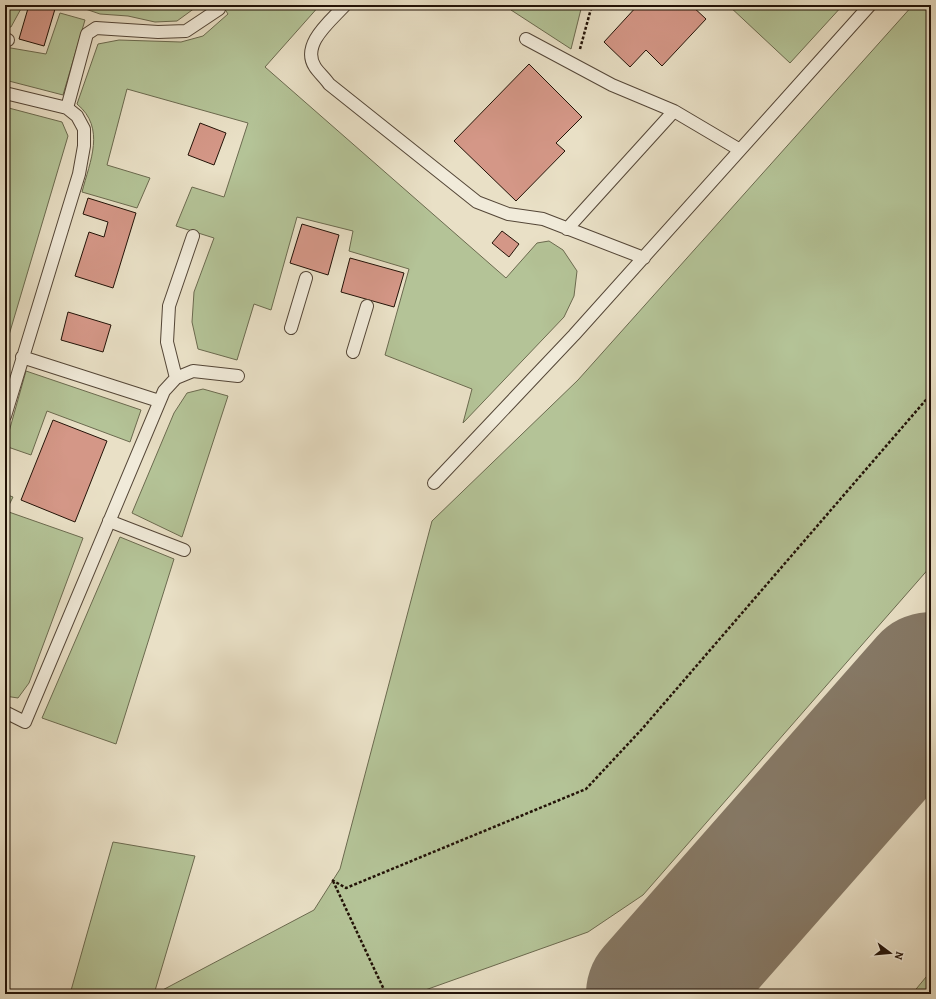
<svg xmlns="http://www.w3.org/2000/svg" width="936" height="999" font-family="Alegreya,serif">
<rect width="100%" height="100%" fill="#e9e0c6"/>
<filter id="stains"><feTurbulence type="fractalNoise" baseFrequency=".005" numOctaves="4"/><feColorMatrix values="0 0 0 0 .2 0 0 0 0 .09 0 0 0 0 .02 0 0 0 .5 -.17"/></filter>
<radialGradient id="worn" r=".72"><stop offset=".6" stop-color="#630" stop-opacity="0"/><stop offset="1" stop-color="#630" stop-opacity=".3"/></radialGradient>
<path fill="#b4c397" stroke="#6b6a4f" d="M 5,5 L 23,5 L 11,27 L 5,27 Z
M 74,5 L 199,5 L 177,21 L 155,22 L 128,16 L 100,14 Z
M 222,5 L 320,5 L 265,67 L 506,278 L 537,243 L 549,241 L 563,250 L 577,271 L 574,296 L 564,317 L 463,423 L 472,389 L 385,355 L 409,269 L 349,251 L 353,231 L 297,217 L 271,310 L 254,304 L 237,360 L 198,349 L 192,322 L 194,292 L 214,238 L 176,226 L 192,187 L 224,197 L 248,123 L 127,89 L 107,165 L 150,178 L 137,208 L 82,192 C 90,161 106,128 77,104 L 98,44 L 119,40 L 181,42 L 203,36 L 228,14 Z
M 512,5 L 582,5 L 571,49 L 511,10 Z
M 728,5 L 843,5 L 790,63 Z
M 913,5 L 931,5 L 931,566 L 643,895 L 588,932 L 414,994 L 155,994 L 314,910 L 340,869 L 432,521 L 578,380 Z
M 60,13 L 85,20 L 63,95 L 5,80 L 5,47 L 46,54 Z
M 5,107 L 62,122 L 68,136 L 9,335 L 5,333 Z
M 26,371 L 141,410 L 130,442 L 47,411 L 31,455 L 5,446 Z
M 203,389 L 228,396 L 182,537 L 132,513 L 174,413 L 187,393 Z
M 5,494 L 13,497 L 6,511 L 83,538 L 29,683 L 18,698 L 5,696 Z
M 120,537 L 174,559 L 116,744 L 42,718 Z
M 113,842 L 195,856 L 154,994 L 70,994 Z
M 931,971 L 931,994 L 912,994 Z"/>
<g fill="none" stroke-linecap="round" stroke-linejoin="round">
<path stroke="#867966" stroke-width="58" d="M 644,994 L 663,988"/>
<path stroke="#867966" stroke-width="144" d="M 658,994 L 931,684"/>
</g>
<path fill="#d49787" stroke="#221207" d="M 29,5 L 42,5 L 55,9 L 44,46 L 19,39 Z
M 638,5 L 691,5 L 706,19 L 662,66 L 646,50 L 630,67 L 604,42 Z
M 529,64 L 582,117 L 556,143 L 565,151 L 516,201 L 454,141 Z
M 200,123 L 226,133 L 214,165 L 188,155 Z
M 88,198 L 136,213 L 113,288 L 75,276 L 89,232 L 104,237 L 108,222 L 83,214 Z
M 302,224 L 339,235 L 328,275 L 290,263 Z
M 502,231 L 519,244 L 509,257 L 492,243 Z
M 350,258 L 404,273 L 394,307 L 341,292 Z
M 68,312 L 111,325 L 103,352 L 61,340 Z
M 53,420 L 107,441 L 75,522 L 21,500 Z"/>
<g fill="none" stroke-linecap="round" stroke-linejoin="round">
<defs>
<path id="lane" d="M 345,5 C 332,20 300,44 315,67 C 319,73 325,78 329,84 L 477,202 L 508,214 L 543,219 L 644,258
M 526,39 L 612,85 L 674,111 L 740,150
M 5,40 L 8,40
M 5,93 L 67,108 L 77,116 L 84,129 L 84,146 L 79,174 L 5,416
M 67,108 L 87,34 L 96,28 L 158,32 L 186,31 L 219,9
M 567,229 L 674,111
M 291,328 L 306,278
M 353,352 L 367,306
M 22,357 L 159,401
M 176,378 L 167,342 L 169,306 L 193,236
M 434,483 L 574,335 L 870,5
M 109,521 L 184,550
M 5,712 L 25,722 L 164,391 L 176,378 L 193,371 L 238,376"/>
</defs>
<use href="#lane" stroke="#544637" stroke-width="14"/>
<path stroke="#221207" stroke-width="2.5" stroke-dasharray="3 2" stroke-linecap="butt" d="M 580,49 L 592,5
M 332,880 L 346,888 L 586,789 L 642,729 L 931,394
M 333,881 L 386,994"/>
<use href="#lane" stroke="#f1ebda" stroke-width="12"/>
</g>
<rect width="936" height="999" fill="none" stroke="#e9e0c6" stroke-width="20"/>
<rect x="6" y="6" width="924" height="987" fill="none" stroke="#221207" stroke-width="2"/>
<rect x="10" y="10" width="916" height="979" fill="none" stroke="#221207"/>
<g transform="translate(890 953) rotate(106)" stroke="#f1ebda" stroke-width="3" paint-order="stroke">
<path d="M0-3L7 15L0 10L-7 15Z" fill="#221207"/>
<text y="-6" font-size="11" font-weight="bold" text-anchor="middle" fill="#221207">N</text>
</g>
<rect width="100%" height="100%" filter="url(#stains)"/>
<rect width="100%" height="100%" fill="url(#worn)"/>
</svg>
